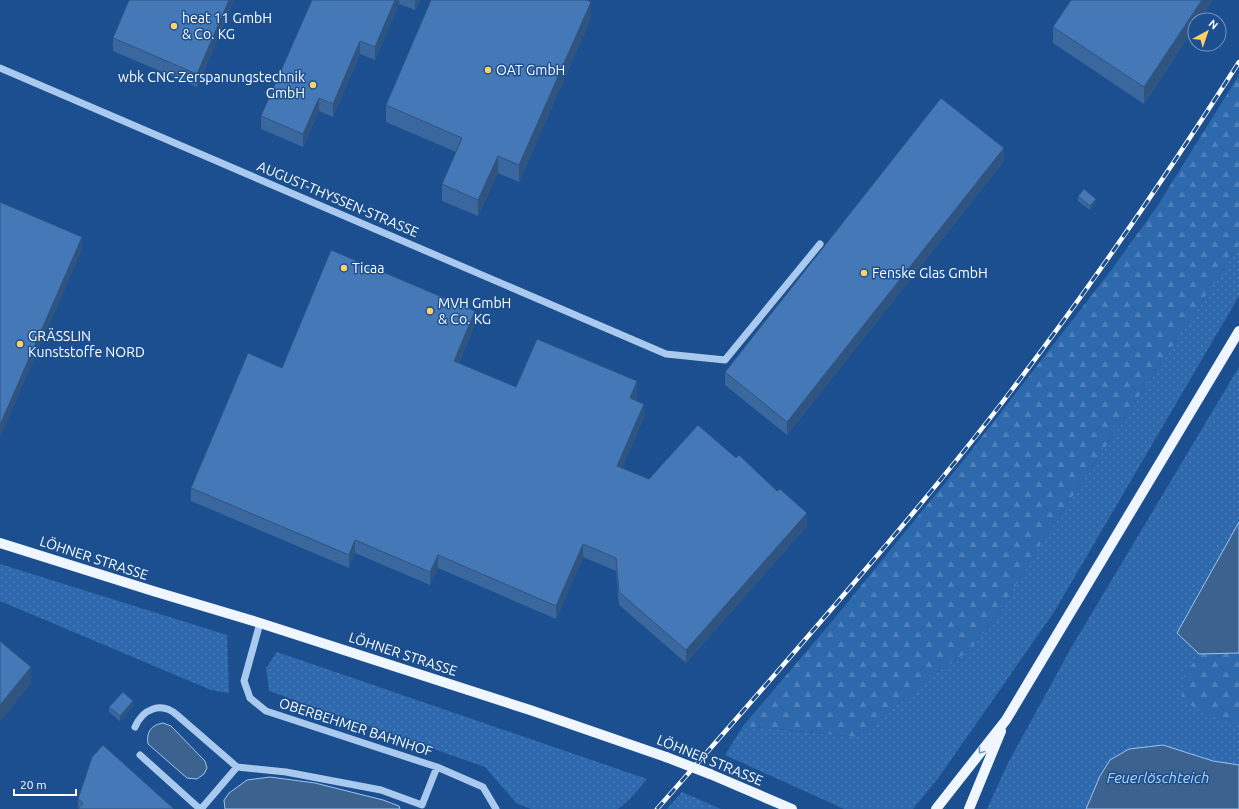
<svg xmlns="http://www.w3.org/2000/svg" width="1239" height="809" font-family="Ubuntu,sans-serif">
<defs>
<pattern id="grass-dots" width="8" height="8" patternUnits="userSpaceOnUse"><rect width="8" height="8" fill="#2e69ad"/><path d="M2 2h.1M6 6h.1" fill="none" stroke="#4d80b9" stroke-width="1.8" stroke-linecap="round"/></pattern>
<pattern id="forest-firs" width="22" height="20" patternUnits="userSpaceOnUse"><rect width="22" height="20" fill="#2e69ad"/><path d="M5 1l3.5 6h-7zM16 11l3.5 6h-7z" fill="#4d80b9"/></pattern>
</defs>
<rect width="100%" height="100%" fill="#1b4f8f"/>
<path fill="url(#grass-dots)" d="M 1239,245 L 1239,296 L 1054,612 L 939,777 L 913,809 L 844,809 L 725,755 L 743,726 L 857,737 L 938,672 L 969,651 L 999,614 L 1033,556 L 1226,266 Z
M 1239,367 L 1239,522 L 1177,633 L 1199,654 L 1184,676 L 1222,720 L 1239,723 L 1239,765 L 1213,761 L 1163,745 L 1087,806 L 1086,809 L 987,809 L 1008,763 L 1071,648 Z
M 0,564 L 227,635 L 229,693 L 211,690 L 0,601 Z
M 277,652 L 647,779 C 638,790 629,801 618,809 L 531,809 L 516,803 L 485,767 L 269,691 L 266,668 Z
M 682,792 L 721,809 L 667,809 Z"/>
<path fill="url(#forest-firs)" d="M 1239,75 L 1239,245 L 1226,266 L 1033,556 L 999,614 L 969,651 L 938,672 L 857,737 L 743,726 L 834,619 L 963,461 L 1112,269 L 1156,208 Z
M 1239,653 L 1239,723 L 1222,720 L 1181,701 L 1184,676 L 1199,654 Z"/>
<path fill="#3c6290" stroke="#9cc4f0" d="M 1239,522 L 1239,653 L 1199,654 L 1177,633 Z
M 163,723 L 171,726 L 205,761 L 207,768 L 204,774 L 197,779 L 187,778 L 148,744 C 146,732 151,725 163,723 Z
M 1163,745 L 1213,761 L 1239,765 L 1239,809 L 1086,809 L 1100,776 L 1110,760 L 1129,749 Z
M 270,777 L 315,783 L 383,800 L 399,806 L 400,809 L 225,809 L 224,800 L 229,793 L 247,780 Z"/>
<g fill="none" stroke-linecap="round" stroke-linejoin="round">
<path stroke="#a9c9ee" stroke-width="7" d="M 0,68 L 666,354 L 725,360 L 820,244
M 260,623 L 244,681 L 250,698 L 266,711 L 437,767 L 483,787 L 496,809
M 135,727 C 143,709 161,701 177,715 L 237,767 L 286,772 L 381,790 L 422,805 L 437,767
M 140,755 L 200,809
M 201,809 L 237,767"/>
<path stroke="#f0f6ff" stroke-width="10" d="M 0,543 L 153,591 L 260,623 L 530,710 L 666,757
M 710,774 L 792,809
M 936,809 L 1006,720 L 1239,331
M 969,809 L 1001,731"/>
<defs>
<path id="rail" d="M 657,809 C 733,723 808,637 882,550 C 926,498 970,445 1011,391 C 1092,285 1167,175 1239,62"/>
</defs>
<use href="#rail" stroke="#fff" stroke-width="4.5"/>
<use href="#rail" stroke="#1b4f8f" stroke-width="3" stroke-dasharray="9" stroke-linecap="butt"/>
<path stroke="#f0f6ff" stroke-width="10" d="M 666,757 L 710,774"/>
</g>
<path fill="#3a679d" d="M 234,0 L 197,87 L 113,51 L 113,38 Z
M 312,0 L 420,0 L 415,10 L 399,4 L 375,60 L 360,54 L 333,117 L 319,111 L 303,147 L 261,129 L 261,116 Z
M 1213,0 L 1200,20 L 1195,20 L 1195,27 L 1144,104 L 1053,43 L 1053,27 Z
M 591,18 L 519,182 L 498,173 L 478,216 L 442,201 L 442,184 L 456,152 L 386,122 L 386,105 Z
M 1004,161 L 787,435 L 725,385 L 725,372 Z
M 1078,196 L 1096,203 L 1090,210 L 1078,201 Z
M 475,324 L 459,363 L 516,387 L 637,394 L 635,400 L 644,417 L 622,468 L 649,479 L 807,526 L 686,663 L 619,605 L 616,571 L 583,557 L 556,619 L 438,568 L 430,585 L 355,553 L 349,568 L 191,501 L 191,488 L 282,368 Z
M 133,706 L 120,721 L 109,712 L 109,707 Z
M 78,799 L 174,809 L 78,809 Z"/>
<path fill="#305480" d="M 229,0 L 234,0 L 197,87 L 197,74 Z
M 395,0 L 399,0 L 399,4 L 375,60 L 375,47 Z
M 415,0 L 420,0 L 415,10 Z
M 1202,0 L 1213,0 L 1200,20 L 1195,20 L 1195,27 L 1144,104 L 1144,87 Z
M 591,2 L 591,18 L 519,182 L 519,165 Z
M 360,41 L 360,54 L 333,117 L 333,104 Z
M 319,98 L 319,111 L 303,147 L 303,134 Z
M 1004,148 L 1004,161 L 787,435 L 787,422 Z
M 498,156 L 498,173 L 478,216 L 478,200 Z
M 1096,199 L 1096,203 L 1090,210 L 1090,206 Z
M 82,237 L 82,250 L 0,438 L 0,425 Z
M 475,311 L 475,324 L 454,374 L 454,361 Z
M 637,381 L 637,394 L 630,411 L 630,398 Z
M 644,404 L 644,417 L 617,479 L 617,466 Z
M 807,513 L 807,526 L 686,663 L 686,650 Z
M 355,540 L 355,553 L 349,568 L 349,555 Z
M 583,544 L 583,557 L 556,619 L 556,606 Z
M 438,555 L 438,568 L 430,585 L 430,572 Z
M 31,667 L 31,684 L 0,722 L 0,705 Z
M 133,701 L 133,706 L 120,721 L 120,716 Z"/>
<path fill="#4478b7" stroke="#305480" d="M 129,0 L 229,0 L 197,74 L 113,38 Z
M 312,0 L 395,0 L 375,47 L 360,41 L 333,104 L 319,98 L 303,134 L 261,116 Z
M 431,0 L 587,0 L 591,2 L 519,165 L 498,156 L 478,200 L 442,184 L 462,138 L 386,105 Z
M 1071,0 L 1202,0 L 1144,87 L 1053,27 Z
M 941,98 L 1004,148 L 787,422 L 725,372 Z
M 1084,189 L 1096,199 L 1090,206 L 1078,196 Z
M 0,202 L 82,237 L 0,425 Z
M 331,250 L 475,311 L 454,361 L 516,387 L 537,339 L 637,381 L 630,398 L 644,404 L 617,466 L 649,479 L 698,425 L 736,458 L 739,455 L 777,491 L 780,489 L 807,513 L 686,650 L 619,592 L 616,558 L 583,544 L 556,606 L 438,555 L 430,572 L 355,540 L 349,555 L 191,488 L 248,353 L 282,368 Z
M 0,641 L 31,667 L 0,705 Z
M 123,692 L 133,701 L 120,716 L 109,707 Z
M 103,745 L 174,809 L 78,809 L 83,803 L 78,799 L 92,757 Z"/>
<defs><path id="oneway-chevron" d="M-2-3.5L2.5 0L-2 3.5" fill="none" stroke-width="1.6" stroke-linecap="round" stroke-linejoin="round"/></defs>
<use stroke="#7b9ac1" href="#oneway-chevron" transform="translate(981 751) rotate(128)"/>
<g fill="#ffd166" stroke="#1b4f8f" stroke-width="1.5">
<circle cx="174" cy="26" r="4"/>
<circle cx="488" cy="70" r="4"/>
<circle cx="313" cy="85" r="4"/>
<circle cx="344" cy="268" r="4"/>
<circle cx="864" cy="273" r="4"/>
<circle cx="430" cy="311" r="4"/>
<circle cx="20" cy="344" r="4"/>
</g>
<g text-anchor="middle" stroke-width="3" stroke-linejoin="round" paint-order="stroke">
<g font-size="14" fill="#fff" stroke="#1b4f8f" text-anchor="start">
<text x="182" y="23">heat 11 GmbH<tspan x="182" dy="16">&amp; Co. KG</tspan></text>
<text x="496" y="75">OAT GmbH</text>
<text x="305" y="82" text-anchor="end">wbk CNC-Zerspanungstechnik<tspan x="305" dy="16">GmbH</tspan></text>
<text x="352" y="273">Ticaa</text>
<text x="872" y="278">Fenske Glas GmbH</text>
<text x="438" y="308">MVH GmbH<tspan x="438" dy="16">&amp; Co. KG</tspan></text>
<text x="28" y="341">GRÄSSLIN<tspan x="28" dy="16">Kunststoffe NORD</tspan></text>
</g>
<g font-size="14" fill="#fff" stroke="#1b4f8f">
<text transform="translate(338 199) rotate(23)" y="5">AUGUST-THYSSEN-STRASSE</text>
<text transform="translate(94 558) rotate(18)" y="5">LÖHNER STRASSE</text>
<text transform="translate(403 654) rotate(18)" y="5">LÖHNER STRASSE</text>
<text transform="translate(356 727) rotate(18)" y="5">OBERBEHMER BAHNHOF</text>
<text transform="translate(710 760) rotate(22)" y="5">LÖHNER STRASSE</text>
</g>
<g font-size="15" font-style="italic" fill="#b5d3f5" stroke="#1b4f8f">
<text x="1158" y="783">Feuerlöschteich</text>
</g>
</g>
<g transform="translate(1207 32) rotate(40)"><circle r="19" fill="#1b4f8f" stroke="#7695bc"/>
<path d="M0-3L7 15L0 10L-7 15Z" fill="#ffd166"/>
<text y="-6" font-size="11" font-weight="bold" text-anchor="middle" fill="#ffffff">N</text>
</g>
<path d="M14 789v6h62v-6" fill="none" stroke="#ffffff" stroke-width="2"/>
<text x="20" y="789" font-size="12" fill="#ffffff" stroke="#1b4f8f" stroke-width="3" paint-order="stroke">20 m</text>
</svg>
